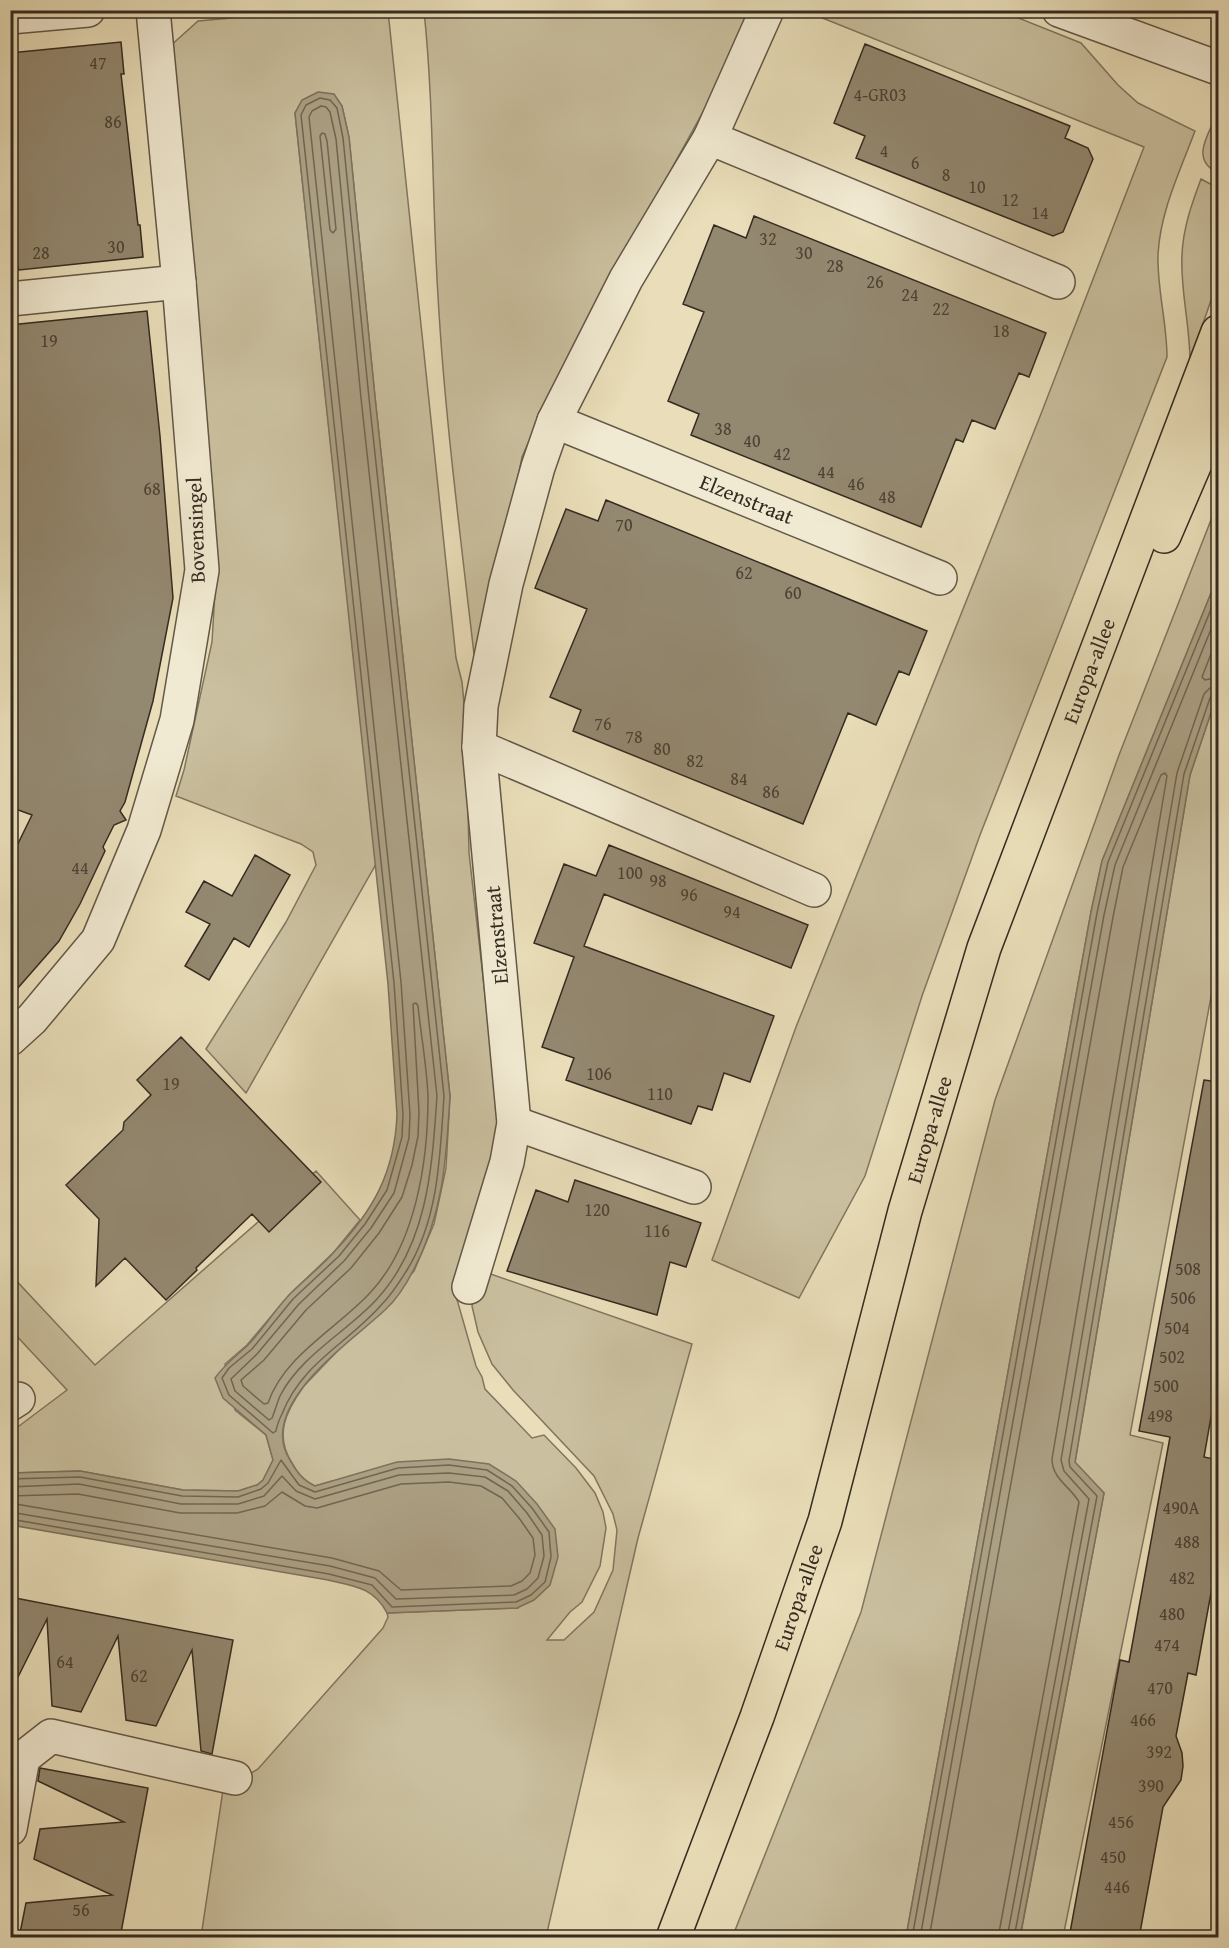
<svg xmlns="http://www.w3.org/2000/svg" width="1229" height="1948" font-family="'Gentium Book Plus',serif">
<rect width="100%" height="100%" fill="#e9deb9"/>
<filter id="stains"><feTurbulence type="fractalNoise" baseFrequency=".00333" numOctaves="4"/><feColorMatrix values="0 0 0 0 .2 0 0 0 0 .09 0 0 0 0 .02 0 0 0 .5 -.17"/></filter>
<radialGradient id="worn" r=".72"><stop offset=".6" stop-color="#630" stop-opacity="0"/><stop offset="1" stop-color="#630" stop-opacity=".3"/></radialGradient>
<path fill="#cac09f" stroke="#807660" stroke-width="1.5" d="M 311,11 L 388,11 L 456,658 L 462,682 L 466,724 L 469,853 L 495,1083 L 498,1133 L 456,1296 L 476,1366 L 482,1377 L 485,1389 L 532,1438 L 544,1435 L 576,1468 L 595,1493 L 603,1512 L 606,1528 L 600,1566 L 582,1602 L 570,1612 L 547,1640 L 564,1640 L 594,1612 L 613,1570 L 617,1530 L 613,1514 L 594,1476 L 513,1390 L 492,1364 L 478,1332 L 472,1306 L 476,1286 L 482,1271 L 692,1344 L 638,1538 L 546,1937 L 201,1937 L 223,1790 L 258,1769 L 383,1628 L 388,1617 L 387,1613 L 517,1608 L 332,1481 L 315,1486 C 303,1480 298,1474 292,1463 C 274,1435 286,1411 304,1386 L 414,1271 L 434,1224 L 446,1168 L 450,1096 L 375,397 L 349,137 L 342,106 L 333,94 C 313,92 305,95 295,113 L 376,864 L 246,1093 L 206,1049 L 286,922 L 316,865 L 313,852 L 301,844 L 176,796 L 184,770 L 212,642 L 215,592 L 215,517 L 168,48 L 198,21 Z
M 424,11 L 754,11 L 752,23 L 619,264 L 570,360 L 551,391 L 522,457 L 503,555 L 476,672 C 462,547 445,422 438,296 C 432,201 434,106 424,11 Z
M 805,11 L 1001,11 L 1081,43 L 1118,85 L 1138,103 L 1195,131 C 1180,171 1160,212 1158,255 C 1157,289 1167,323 1167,357 L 980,835 L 922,996 L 865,1176 L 799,1298 L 712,1260 L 796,1027 L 1039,419 L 1144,147 Z
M 1218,112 L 1218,173 C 1189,159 1209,134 1218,112 Z
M 1201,179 L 1218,188 L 1218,280 L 1190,361 C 1190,325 1180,289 1182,255 C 1183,228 1192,203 1201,179 Z
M 1218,502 L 1218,576 L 1102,861 L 1091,912 L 906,1937 L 732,1938 L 861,1612 L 995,1100 L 1119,755 Z
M 1218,692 L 1218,959 L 1130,1435 L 1163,1443 L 1063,1937 L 1020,1938 L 1104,1493 L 1075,1463 L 1190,775 Z
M 316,1171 L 360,1220 L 334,1252 L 289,1295 L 247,1345 L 225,1364 L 235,1410 L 266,1435 L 273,1460 L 263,1480 L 257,1485 L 238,1491 L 183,1490 L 80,1471 L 11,1473 L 11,1432 L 67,1390 L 11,1330 L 10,1274 L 95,1365 Z"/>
<path fill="#aca185" stroke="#7c725d" stroke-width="1.5" d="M 318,92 L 334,94 L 342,106 L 349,137 L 375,397 L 450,1096 C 446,1160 444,1211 414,1269 C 407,1283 396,1300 385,1310 C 351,1342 255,1406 290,1460 C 297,1472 302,1480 315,1486 L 397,1462 L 449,1459 L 489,1464 L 516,1481 L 537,1504 L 555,1529 L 558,1557 L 550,1585 L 534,1600 L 517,1608 L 387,1613 C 374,1587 353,1586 328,1580 L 11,1525 L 11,1473 L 80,1471 L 183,1490 L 238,1491 L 257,1485 L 263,1480 L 273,1460 L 266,1435 L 223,1398 L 215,1378 C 224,1365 235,1357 247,1346 C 263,1330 275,1309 291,1293 C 305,1279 321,1267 334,1252 C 373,1211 395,1172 397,1114 L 388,984 L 295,113 L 302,100 Z
M 1218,576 L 1218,692 L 1190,775 L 1075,1462 L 1104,1493 L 1020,1937 L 906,1937 L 1091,912 L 1102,861 Z"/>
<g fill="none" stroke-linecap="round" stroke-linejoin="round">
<path stroke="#706653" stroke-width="1.5" d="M 320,98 L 330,100 L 337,108 L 343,138 L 369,398 L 444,1096 C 440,1155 439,1218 407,1270 C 400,1281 392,1294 383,1303 C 349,1343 302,1362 282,1414 C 279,1420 277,1425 276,1431 L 273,1433 L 229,1395 L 222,1378 L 229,1368 L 252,1349 L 293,1299 L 339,1256 L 365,1224 L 387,1190 L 402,1137 L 403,1114 L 394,983 L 301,115 L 306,105 Z
M 321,106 L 326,107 L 330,112 L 336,139 L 361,398 L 437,1096 C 432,1168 428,1243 377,1299 C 348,1331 300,1356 280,1396 C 277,1403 275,1411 272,1418 L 269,1420 L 235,1391 L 231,1379 L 257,1354 L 299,1304 L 344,1261 L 371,1228 L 394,1193 L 409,1138 L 410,1115 L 401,982 L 309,117 L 312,111 Z
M 322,133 L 325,134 L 327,141 L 336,229 L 333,233 L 330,230 L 320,136 Z
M 1218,636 L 1202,677 L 1205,680 L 1218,677
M 413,1004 L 416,1003 L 418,1006 C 421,1036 427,1067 428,1097 C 428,1161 416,1245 369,1294 C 336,1329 284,1356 268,1403 L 264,1404 L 243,1386 L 241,1380 L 264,1360 L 306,1310 L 351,1268 L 379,1233 L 402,1197 L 412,1165 L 418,1136 L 419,1112 Z
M 10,1479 L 80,1477 L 182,1496 L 238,1497 L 261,1489 L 268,1483 L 281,1460 L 299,1485 L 315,1492 L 398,1468 L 449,1465 L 487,1470 L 512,1486 L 532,1508 L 549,1532 L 551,1557 L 545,1582 L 531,1595 L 516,1602 L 392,1607 L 372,1585 L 329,1574 L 10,1519
M 10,1487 L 79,1484 L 181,1504 L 238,1504 L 264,1496 L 282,1476 L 296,1491 L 315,1499 L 399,1475 L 449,1473 L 485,1477 L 508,1491 L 527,1513 L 542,1535 L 544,1556 L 538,1578 L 527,1589 L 514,1595 L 396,1599 L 375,1578 L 330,1566 L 10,1512
M 10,1496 L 78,1494 L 180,1513 L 237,1513 L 265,1506 L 282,1492 L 305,1506 L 317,1508 L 401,1484 L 449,1482 L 481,1486 L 502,1498 L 519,1518 L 533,1538 L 535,1555 L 530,1573 L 522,1581 L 511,1586 L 401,1590 L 379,1571 L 332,1558 L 10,1503
M 912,1938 L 1097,913 L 1108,862 L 1218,592
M 920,1938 L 1104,915 L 1115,865 L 1218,612
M 929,1938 L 1113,917 L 1123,867 L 1161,775 L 1165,773 L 1167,776 L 1052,1459 C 1052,1479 1071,1487 1079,1502 L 998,1938
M 1007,1938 L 1089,1499 L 1064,1471 L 1061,1460 L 1177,773 L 1204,694 L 1210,688 L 1218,686
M 1014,1938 L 1097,1496 L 1070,1467 L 1069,1461 L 1184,774 L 1210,698 L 1213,695 L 1218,694"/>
</g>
<path fill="#938870" stroke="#352b21" stroke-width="1.5" d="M 121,42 L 124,74 L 121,74 L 138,225 L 140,225 L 143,257 L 19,270 L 18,267 L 10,268 L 10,53 Z
M 865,44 L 1070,126 L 1065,138 L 1088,148 L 1093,159 L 1063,232 L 1053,236 L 856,158 L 865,136 L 834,123 Z
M 754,216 L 1046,333 L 1029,377 L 1019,373 L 995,429 L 972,420 L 963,442 L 956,439 L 921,527 L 691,435 L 699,414 L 668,401 L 704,312 L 683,304 L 714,225 L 746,238 Z
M 147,311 L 160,436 L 173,598 L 153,701 L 125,802 L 120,811 L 126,820 L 114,825 L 103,847 L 105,851 L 80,904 L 59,941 L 10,997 L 10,860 L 32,815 L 10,807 L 10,325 Z
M 606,500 L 927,631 L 909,675 L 899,671 L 876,725 L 848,713 L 803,824 L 573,731 L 581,710 L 550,697 L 587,609 L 535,588 L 566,509 L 598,521 Z
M 609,845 L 808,925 L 791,968 L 604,894 L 584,946 L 774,1016 L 750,1082 L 724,1073 L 712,1110 L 698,1106 L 691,1124 L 566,1080 L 574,1058 L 542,1047 L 574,957 L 534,943 L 564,864 L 596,876 Z
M 255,855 L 290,875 L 249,947 L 234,938 L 209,980 L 185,966 L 210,924 L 186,912 L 204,881 L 232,896 Z
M 181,1037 L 321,1182 L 269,1232 L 252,1214 L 196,1268 L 197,1270 L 166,1300 L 125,1258 L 96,1286 L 99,1219 L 66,1185 L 123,1130 L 124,1122 L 151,1095 L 137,1080 Z
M 1204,1080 L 1218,1082 L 1218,1377 L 1204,1457 L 1218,1460 L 1218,1555 L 1196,1675 L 1188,1673 L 1176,1736 L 1182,1753 L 1183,1766 L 1181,1780 L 1163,1807 L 1139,1938 L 1069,1938 L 1120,1660 L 1129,1662 L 1170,1437 L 1139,1431 Z
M 575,1180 L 701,1223 L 686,1267 L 670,1262 L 657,1315 L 507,1271 L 536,1190 L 568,1202 Z
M 10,1597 L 233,1640 L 212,1754 L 201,1751 L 192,1650 L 156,1726 L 126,1720 L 118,1636 L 81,1712 L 52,1706 L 47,1619 L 10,1693 Z
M 40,1768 L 148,1788 L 120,1938 L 19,1938 L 26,1903 L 112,1895 L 34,1859 L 40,1829 L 124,1822 L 38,1781 Z"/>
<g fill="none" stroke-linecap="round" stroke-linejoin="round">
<defs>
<g id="minor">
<path d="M 1059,10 L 1218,68"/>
<path d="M 10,17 L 88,10"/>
<path d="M 710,138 L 1058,282"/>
<path d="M 10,299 L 179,282"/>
<path id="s1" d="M 554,421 L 940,578"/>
<path d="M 479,747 L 814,890"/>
<path d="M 10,1039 L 32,1019 L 98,940 L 144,830 L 177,720 L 202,570 L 179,282 L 153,10"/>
<path d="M 514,1123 L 694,1187"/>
<path d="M 469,1287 L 507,1162 L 514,1123 L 479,747 L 481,706 L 506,584 L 538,467 L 554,421 L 626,279 L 710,138 L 767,10"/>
<path d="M 10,1404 L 18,1399"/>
<path d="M 10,1759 L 23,1758 L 51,1736 L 235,1778"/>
<path d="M 10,1829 L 23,1758"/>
</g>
<g id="major">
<path d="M 1164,536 L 1218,410"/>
<path id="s2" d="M 673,1938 L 757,1717 L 825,1521 L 905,1211 L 984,948 L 1218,332"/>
</g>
</defs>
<use href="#minor" stroke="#625847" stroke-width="36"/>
<use href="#major" stroke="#352b21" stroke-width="36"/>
<use href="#minor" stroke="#f1ead2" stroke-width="33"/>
<use href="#major" stroke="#e9deb9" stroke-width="33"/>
</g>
<g text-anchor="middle" stroke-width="5" stroke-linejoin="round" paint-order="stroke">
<g font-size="18" fill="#4c4235">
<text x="98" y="69">47</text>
<text x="880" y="101">4-GR03</text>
<text x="113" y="128">86</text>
<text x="884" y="157">4</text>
<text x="915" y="169">6</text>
<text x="946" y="181">8</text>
<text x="977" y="193">10</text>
<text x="1010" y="206">12</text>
<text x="1040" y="219">14</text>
<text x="768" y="245">32</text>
<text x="116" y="253">30</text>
<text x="41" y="259">28</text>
<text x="804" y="259">30</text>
<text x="835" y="272">28</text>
<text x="875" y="288">26</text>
<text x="910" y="301">24</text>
<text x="941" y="315">22</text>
<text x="1001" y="337">18</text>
<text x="49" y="347">19</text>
<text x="723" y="435">38</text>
<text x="752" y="447">40</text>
<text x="782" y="460">42</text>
<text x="826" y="478">44</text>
<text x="856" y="490">46</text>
<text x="152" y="495">68</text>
<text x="887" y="503">48</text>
<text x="624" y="531">70</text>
<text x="744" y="579">62</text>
<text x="793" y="599">60</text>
<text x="603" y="730">76</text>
<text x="634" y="743">78</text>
<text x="662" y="755">80</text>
<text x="695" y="767">82</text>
<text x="739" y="785">84</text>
<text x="771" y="798">86</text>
<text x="80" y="874">44</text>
<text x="630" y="879">100</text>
<text x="658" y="887">98</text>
<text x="689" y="901">96</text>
<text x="732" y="918">94</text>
<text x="599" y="1080">106</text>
<text x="171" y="1090">19</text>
<text x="660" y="1100">110</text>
<text x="597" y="1216">120</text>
<text x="657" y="1237">116</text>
<text x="1188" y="1275">508</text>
<text x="1183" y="1304">506</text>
<text x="1177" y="1334">504</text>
<text x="1172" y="1363">502</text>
<text x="1166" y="1392">500</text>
<text x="1160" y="1422">498</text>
<text x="1181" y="1514">490A</text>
<text x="1187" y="1548">488</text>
<text x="1182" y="1584">482</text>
<text x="1172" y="1620">480</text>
<text x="1167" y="1651">474</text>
<text x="65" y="1668">64</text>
<text x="139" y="1682">62</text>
<text x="1160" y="1694">470</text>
<text x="1143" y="1726">466</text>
<text x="1159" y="1758">392</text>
<text x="1151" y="1792">390</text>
<text x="1121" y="1828">456</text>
<text x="1113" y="1863">450</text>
<text x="1117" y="1893">446</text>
<text x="81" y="1916">56</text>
</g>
<g font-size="21" fill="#352b21" stroke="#f1ead2">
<text dy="7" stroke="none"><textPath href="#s1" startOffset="208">Elzenstraat</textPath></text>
<text transform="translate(196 530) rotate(-92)" y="7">Bovensingel</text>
<text dy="7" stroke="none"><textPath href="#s2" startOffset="1335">Europa-allee</textPath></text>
<text transform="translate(497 935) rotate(-95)" y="7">Elzenstraat</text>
<text dy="7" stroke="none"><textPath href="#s2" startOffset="849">Europa-allee</textPath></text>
<text dy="7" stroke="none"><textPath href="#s2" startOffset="363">Europa-allee</textPath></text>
</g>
</g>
<rect width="1229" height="1948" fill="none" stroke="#e9deb9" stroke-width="36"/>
<rect x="12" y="12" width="1205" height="1924" fill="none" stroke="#352b21" stroke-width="3"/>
<rect x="18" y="18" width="1193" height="1912" fill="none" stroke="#352b21" stroke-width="1.5"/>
<rect width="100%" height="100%" filter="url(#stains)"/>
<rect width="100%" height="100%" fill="url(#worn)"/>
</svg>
